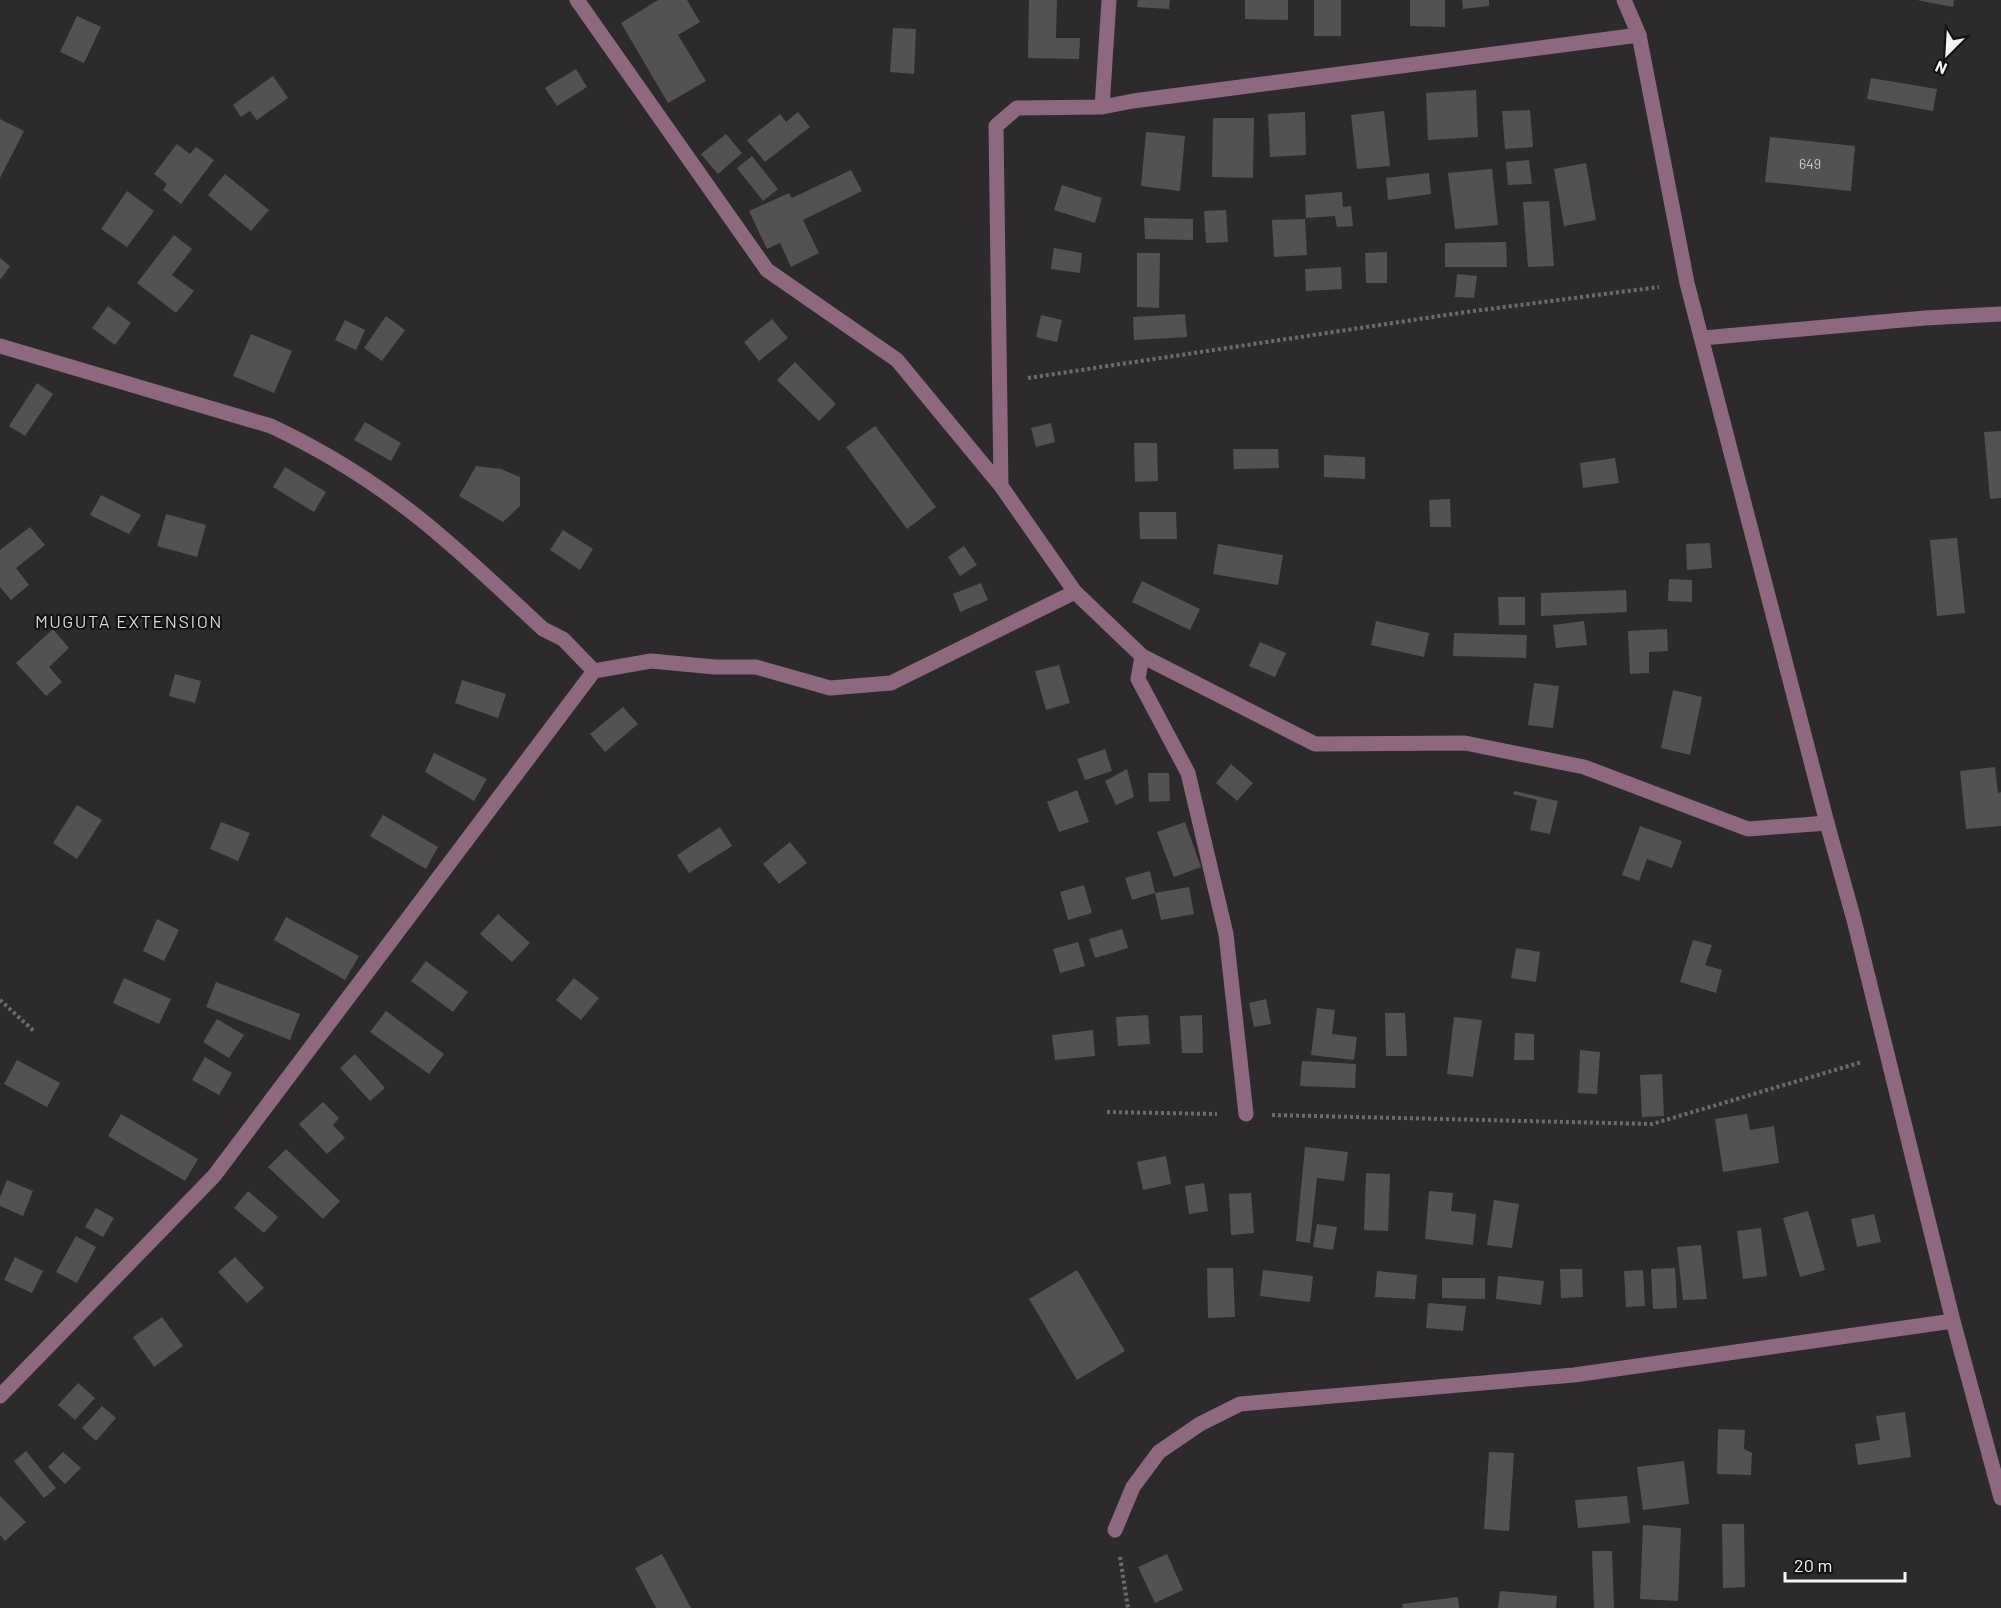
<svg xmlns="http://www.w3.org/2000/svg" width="2001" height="1608" font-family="Barlow,sans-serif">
<rect width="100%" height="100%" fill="#2d2a2b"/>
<path fill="#545153" d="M 658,0 L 687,0 L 700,22 L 678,35 L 706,81 L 668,103 L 621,23 Z
M 1029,0 L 1057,0 L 1056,38 L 1080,38 L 1079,59 L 1028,58 Z
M 1138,0 L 1170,0 L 1169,9 L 1137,7 Z
M 1245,0 L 1288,0 L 1288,20 L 1245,19 Z
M 1314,0 L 1341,0 L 1341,36 L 1314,36 Z
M 1410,0 L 1445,0 L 1445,27 L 1410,26 Z
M 1462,0 L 1489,0 L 1489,6 L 1463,9 Z
M 1917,0 L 1954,0 L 1953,7 Z
M 77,16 L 101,27 L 84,63 L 60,52 Z
M 893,28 L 916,29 L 914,74 L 890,72 Z
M 576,69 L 587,87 L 557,106 L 545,88 Z
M 273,76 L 288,98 L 257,120 L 250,111 L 241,117 L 233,105 Z
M 1871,78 L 1937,89 L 1933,111 L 1867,99 Z
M 1476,90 L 1478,137 L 1428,140 L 1426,93 Z
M 1530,110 L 1533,147 L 1505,149 L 1502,111 Z
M 1384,111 L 1390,166 L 1357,169 L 1351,115 Z
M 798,112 L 810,127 L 765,162 L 747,140 L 780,114 L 786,122 Z
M 1305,112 L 1306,155 L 1270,157 L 1268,114 Z
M 1213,118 L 1254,118 L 1253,178 L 1212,177 Z
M 0,119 L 24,131 L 0,178 Z
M 1146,132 L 1185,136 L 1180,191 L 1141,186 Z
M 726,134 L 742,153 L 718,174 L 701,154 Z
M 1770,137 L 1855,146 L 1851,191 L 1765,182 Z
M 177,144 L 190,154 L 196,147 L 214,160 L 181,204 L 163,190 L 167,184 L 154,174 Z
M 752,156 L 778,189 L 763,201 L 737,168 Z
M 1529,160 L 1532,184 L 1508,185 L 1506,162 Z
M 1586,163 L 1596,220 L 1564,226 L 1554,169 Z
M 1492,169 L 1498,225 L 1455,229 L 1448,173 Z
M 851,170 L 862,191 L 803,220 L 819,253 L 791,267 L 780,243 L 767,249 L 749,211 L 789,193 L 792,198 Z
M 1429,173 L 1431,194 L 1388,200 L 1386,178 Z
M 225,174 L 269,210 L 251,231 L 208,195 Z
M 1062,185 L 1102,198 L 1095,223 L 1054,210 Z
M 127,191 L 154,211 L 127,247 L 101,229 Z
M 1342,192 L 1343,207 L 1351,206 L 1353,226 L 1337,227 L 1335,216 L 1306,218 L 1305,195 Z
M 1549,201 L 1554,266 L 1528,267 L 1523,202 Z
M 1226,210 L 1228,242 L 1206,243 L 1204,211 Z
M 1144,218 L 1193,219 L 1193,240 L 1145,239 Z
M 1305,219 L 1307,255 L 1274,257 L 1272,220 Z
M 174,235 L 192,249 L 172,275 L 194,291 L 176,313 L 137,283 Z
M 1506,242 L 1507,267 L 1445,267 L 1445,243 Z
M 1054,248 L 1082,253 L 1080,273 L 1051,269 Z
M 1387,252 L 1387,283 L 1366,283 L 1365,253 Z
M 1137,253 L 1160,253 L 1159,308 L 1137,307 Z
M 0,258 L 10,266 L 1,279 L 0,278 Z
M 1341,267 L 1342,289 L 1306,291 L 1305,269 Z
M 1457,274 L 1477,276 L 1474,298 L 1455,297 Z
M 108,306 L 131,323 L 115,345 L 92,328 Z
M 1185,314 L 1187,337 L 1134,340 L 1133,317 Z
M 1041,315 L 1062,320 L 1057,342 L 1036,337 Z
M 386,316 L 405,330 L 382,361 L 364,348 Z
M 772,319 L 788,338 L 759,361 L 744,342 Z
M 345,320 L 365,330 L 356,350 L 335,340 Z
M 251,334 L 292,351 L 274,393 L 233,376 Z
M 795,362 L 836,404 L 819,421 L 777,380 Z
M 37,383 L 53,394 L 25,436 L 9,426 Z
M 365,422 L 401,443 L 391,461 L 354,440 Z
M 1051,423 L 1055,442 L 1036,447 L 1031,428 Z
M 875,426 L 936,507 L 907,529 L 846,447 Z
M 2001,431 L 2001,498 L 1990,499 L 1984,432 Z
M 1134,443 L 1157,443 L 1158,481 L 1135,482 Z
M 1233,449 L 1278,449 L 1279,468 L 1234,469 Z
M 1324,455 L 1365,457 L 1365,479 L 1324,477 Z
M 1615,458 L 1619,483 L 1583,488 L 1580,463 Z
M 476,466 L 501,469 L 520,477 L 520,506 L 503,522 L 459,496 Z
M 285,467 L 326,492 L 314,512 L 273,487 Z
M 101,495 L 141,515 L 129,534 L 90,515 Z
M 1450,499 L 1451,527 L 1430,527 L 1429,500 Z
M 1139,512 L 1176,512 L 1177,539 L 1140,539 Z
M 166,514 L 206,525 L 197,557 L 157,546 Z
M 30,527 L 45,545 L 16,568 L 29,585 L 11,600 L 0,587 L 0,550 Z
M 563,530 L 593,549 L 580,570 L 550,550 Z
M 1957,538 L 1965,613 L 1937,616 L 1930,540 Z
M 1710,543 L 1712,568 L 1687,570 L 1686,544 Z
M 1218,544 L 1283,555 L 1278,585 L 1213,574 Z
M 964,546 L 977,565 L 960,576 L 948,557 Z
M 1669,579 L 1692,580 L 1692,602 L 1668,601 Z
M 1142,581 L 1200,609 L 1190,630 L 1132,602 Z
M 981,583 L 988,600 L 960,612 L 953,594 Z
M 1626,590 L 1627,612 L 1541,616 L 1541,593 Z
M 1498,597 L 1525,597 L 1525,625 L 1499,625 Z
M 1376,621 L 1429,633 L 1424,657 L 1371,645 Z
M 1584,621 L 1587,645 L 1556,648 L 1553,625 Z
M 53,629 L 69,648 L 49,667 L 62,682 L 46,696 L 16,663 Z
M 1667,629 L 1668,651 L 1649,652 L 1649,673 L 1630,674 L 1628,631 Z
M 1454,633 L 1527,635 L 1526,658 L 1453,656 Z
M 1260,642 L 1286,653 L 1275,677 L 1249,666 Z
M 1059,665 L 1070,703 L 1046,710 L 1035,671 Z
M 175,674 L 201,681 L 195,703 L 169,696 Z
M 462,680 L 506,694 L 498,718 L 455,703 Z
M 1534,683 L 1559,686 L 1553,728 L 1528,725 Z
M 1673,690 L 1702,697 L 1690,755 L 1661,748 Z
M 623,707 L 638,724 L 605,752 L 590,734 Z
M 1105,749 L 1112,771 L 1085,780 L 1077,759 Z
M 434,753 L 487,779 L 474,801 L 425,772 Z
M 1231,764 L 1253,783 L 1237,801 L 1216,783 Z
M 1995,767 L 1998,793 L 2001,792 L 2001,826 L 1966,829 L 1960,771 Z
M 1127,769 L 1134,797 L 1116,805 L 1105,781 Z
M 1148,773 L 1169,773 L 1170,801 L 1149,802 Z
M 1077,790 L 1089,822 L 1059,832 L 1047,802 Z
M 1514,791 L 1558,801 L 1550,834 L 1530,830 L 1537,800 L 1513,794 Z
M 77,805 L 102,820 L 77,859 L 53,843 Z
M 383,815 L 438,847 L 426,869 L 370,836 Z
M 221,822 L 250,833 L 238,861 L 210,849 Z
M 1185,822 L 1201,867 L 1174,877 L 1157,832 Z
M 1640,826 L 1682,841 L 1672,868 L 1647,859 L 1639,881 L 1622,875 Z
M 720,827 L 732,846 L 689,873 L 677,855 Z
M 790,842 L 807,863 L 779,884 L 763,864 Z
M 1150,871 L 1155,893 L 1132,900 L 1125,878 Z
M 1084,885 L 1092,913 L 1068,920 L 1060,892 Z
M 1189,887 L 1194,914 L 1161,920 L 1155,893 Z
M 498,914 L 530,943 L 512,962 L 480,934 Z
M 286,917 L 359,956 L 345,980 L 274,940 Z
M 157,919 L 179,930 L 164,961 L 143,951 Z
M 1122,929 L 1128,948 L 1095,958 L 1089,939 Z
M 1693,940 L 1712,945 L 1705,965 L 1722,970 L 1716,993 L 1680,982 Z
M 1078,942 L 1085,966 L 1060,973 L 1053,949 Z
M 1516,948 L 1540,952 L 1536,982 L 1511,978 Z
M 426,961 L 468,992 L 453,1012 L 411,981 Z
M 124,978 L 171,999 L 159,1024 L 113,1003 Z
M 574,978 L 599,998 L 581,1020 L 556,1000 Z
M 216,982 L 300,1014 L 290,1040 L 206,1007 Z
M 1266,999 L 1271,1024 L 1254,1027 L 1249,1003 Z
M 1317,1008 L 1335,1010 L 1332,1034 L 1357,1037 L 1354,1060 L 1311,1055 Z
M 386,1011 L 444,1054 L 429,1074 L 370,1032 Z
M 1385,1013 L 1405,1013 L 1407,1056 L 1386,1056 Z
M 1148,1015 L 1150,1044 L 1118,1046 L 1116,1017 Z
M 1202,1015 L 1203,1053 L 1182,1053 L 1180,1016 Z
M 1454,1017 L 1482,1020 L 1473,1077 L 1447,1074 Z
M 217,1019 L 244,1035 L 229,1058 L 203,1042 Z
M 1093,1030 L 1095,1056 L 1055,1060 L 1052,1035 Z
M 1515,1033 L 1534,1034 L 1534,1060 L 1514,1060 Z
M 1580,1050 L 1600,1052 L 1597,1094 L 1578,1093 Z
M 355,1054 L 385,1088 L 370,1101 L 340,1068 Z
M 205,1057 L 232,1073 L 219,1095 L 192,1080 Z
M 17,1060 L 60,1083 L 47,1107 L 4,1084 Z
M 1302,1061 L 1356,1064 L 1355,1088 L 1300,1086 Z
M 1662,1074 L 1664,1116 L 1642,1117 L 1640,1075 Z
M 323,1102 L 339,1118 L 333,1125 L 345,1138 L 327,1154 L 299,1124 Z
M 121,1114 L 198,1159 L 185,1181 L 108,1136 Z
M 1747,1114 L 1750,1130 L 1774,1126 L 1779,1163 L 1723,1172 L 1715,1119 Z
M 1305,1147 L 1348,1152 L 1344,1181 L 1317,1178 L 1310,1243 L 1296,1241 Z
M 286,1149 L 340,1201 L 323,1219 L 268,1167 Z
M 1166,1156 L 1171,1184 L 1143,1190 L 1137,1162 Z
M 1366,1173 L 1390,1174 L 1388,1231 L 1364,1230 Z
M 7,1180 L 33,1191 L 23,1216 L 0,1206 L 0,1197 Z
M 1204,1183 L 1208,1211 L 1189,1214 L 1185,1186 Z
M 248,1191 L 278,1217 L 264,1233 L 234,1208 Z
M 1429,1191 L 1453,1193 L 1451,1211 L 1476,1214 L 1473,1245 L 1425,1239 Z
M 1251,1193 L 1254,1233 L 1231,1235 L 1229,1194 Z
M 1494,1200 L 1519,1204 L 1512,1248 L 1487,1245 Z
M 96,1208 L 114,1218 L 103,1237 L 85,1227 Z
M 1808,1211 L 1825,1270 L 1800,1277 L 1783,1218 Z
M 1874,1214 L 1881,1242 L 1857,1247 L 1851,1219 Z
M 1317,1224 L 1337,1227 L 1333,1250 L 1313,1247 Z
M 1761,1228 L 1767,1276 L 1743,1279 L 1737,1231 Z
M 76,1236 L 96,1247 L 77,1283 L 56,1272 Z
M 1701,1245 L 1707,1299 L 1683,1300 L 1677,1247 Z
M 15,1257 L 43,1271 L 32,1293 L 4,1280 Z
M 235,1257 L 264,1288 L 247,1303 L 218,1272 Z
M 1207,1268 L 1233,1268 L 1235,1317 L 1208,1318 Z
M 1675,1268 L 1677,1308 L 1653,1309 L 1651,1269 Z
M 1560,1269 L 1582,1269 L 1583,1297 L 1561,1298 Z
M 1077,1270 L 1125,1351 L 1077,1380 L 1029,1299 Z
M 1263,1270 L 1313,1276 L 1310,1302 L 1260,1296 Z
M 1643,1270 L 1645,1306 L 1626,1307 L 1624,1271 Z
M 1377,1271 L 1417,1275 L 1415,1299 L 1375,1297 Z
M 1498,1276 L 1544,1281 L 1541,1305 L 1496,1299 Z
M 1442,1278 L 1485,1278 L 1485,1299 L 1442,1298 Z
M 1428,1303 L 1466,1306 L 1463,1331 L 1426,1328 Z
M 162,1317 L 183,1346 L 154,1367 L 133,1337 Z
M 78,1383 L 95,1398 L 75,1420 L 58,1405 Z
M 102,1406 L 116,1418 L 96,1441 L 82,1428 Z
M 1905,1412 L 1911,1457 L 1858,1465 L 1855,1444 L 1880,1440 L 1876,1416 Z
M 1718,1429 L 1745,1430 L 1744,1449 L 1752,1453 L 1751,1475 L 1717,1474 Z
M 26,1451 L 56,1488 L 44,1498 L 14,1461 Z
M 63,1452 L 81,1468 L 65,1484 L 48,1467 Z
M 1489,1452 L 1514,1453 L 1509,1531 L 1484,1529 Z
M 1684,1461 L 1689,1504 L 1643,1510 L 1637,1467 Z
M 0,1496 L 26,1522 L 5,1541 L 0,1535 Z
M 1627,1496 L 1630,1523 L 1578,1528 L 1575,1500 Z
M 1722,1524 L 1744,1524 L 1745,1587 L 1723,1588 Z
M 1643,1525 L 1681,1528 L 1678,1601 L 1640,1599 Z
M 1592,1551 L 1612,1551 L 1614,1608 L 1594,1608 Z
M 662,1554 L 691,1608 L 656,1608 L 635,1568 Z
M 1167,1554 L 1183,1590 L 1155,1603 L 1138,1567 Z
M 1500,1591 L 1557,1596 L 1556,1608 L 1498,1608 Z
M 1458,1597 L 1459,1608 L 1403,1608 L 1402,1604 Z"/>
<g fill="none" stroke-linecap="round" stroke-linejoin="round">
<path stroke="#6e6b6c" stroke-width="4" stroke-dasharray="3 3" stroke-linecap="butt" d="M 1028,378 L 1466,312 L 1659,287
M 0,1000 L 35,1032
M 1107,1112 L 1217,1114
M 1272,1115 L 1652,1124 L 1862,1062
M 1120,1557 L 1128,1608"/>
<path stroke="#8d687e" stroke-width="15" d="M 577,0 L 767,270 L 897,360 L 1001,486 L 1075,592 L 1142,656 L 1315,744 L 1465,743 L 1584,767 L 1748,829 L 1827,823
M 1102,107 L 1109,0
M 1001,486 L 996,126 L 1017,108 L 1102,107 L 1133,101 L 1639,35
M 1142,656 L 1138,679 L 1188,773 L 1226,934 L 1246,1114"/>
<path stroke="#8d687e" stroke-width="15" d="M 1624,0 L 1639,35 L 1687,283 L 1827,823 L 1854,920 L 1953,1321 L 2001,1498
M 1703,338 L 1925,318 L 2001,314
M 0,346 L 271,426 C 324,451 374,482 419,518 C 463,553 503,592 543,629 L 563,639 L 594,671
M 0,1396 L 214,1176 L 594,671 L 651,661 L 715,667 L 756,667 L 830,688 L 891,683 L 1075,592
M 1115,1530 L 1133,1487 L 1159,1452 L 1200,1424 L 1240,1404 L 1574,1375 L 1953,1321"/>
</g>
<g text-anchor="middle" stroke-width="4.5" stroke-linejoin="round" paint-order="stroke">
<g font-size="14" fill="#cecbcc">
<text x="1810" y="169">649</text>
</g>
<g font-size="18" letter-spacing="1.5" fill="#d9d6d8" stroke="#141314">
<text x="129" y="628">MUGUTA EXTENSION</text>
</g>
</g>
<g transform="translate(1947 54) rotate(204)" stroke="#141314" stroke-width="4.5" paint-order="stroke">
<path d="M0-4.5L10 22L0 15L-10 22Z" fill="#f6f4f5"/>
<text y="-9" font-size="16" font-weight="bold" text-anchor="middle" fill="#f6f4f5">N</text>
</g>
<path d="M1785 1572v9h120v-9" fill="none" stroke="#f6f4f5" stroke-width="3"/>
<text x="1794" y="1572" font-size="18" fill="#f6f4f5" stroke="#141314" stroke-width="4.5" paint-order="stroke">20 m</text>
</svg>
